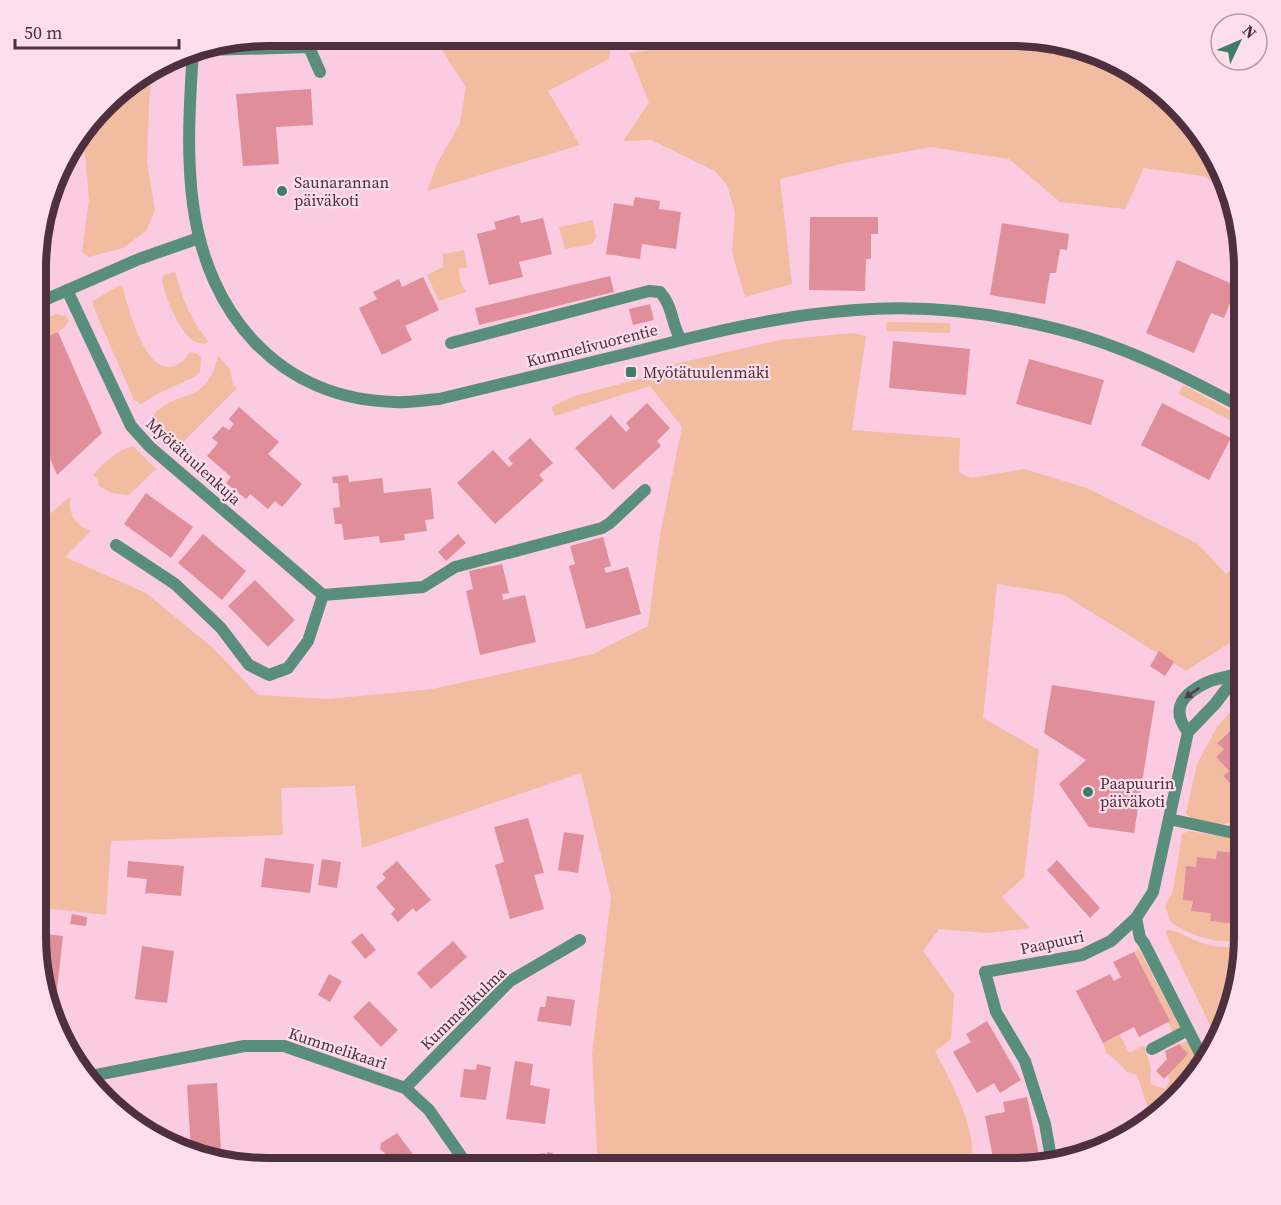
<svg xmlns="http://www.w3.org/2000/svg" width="1281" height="1205" font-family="'Source Serif 4',serif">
<rect width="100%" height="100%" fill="#fbcce1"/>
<path fill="#f1bc9f" d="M 433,36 L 612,36 L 609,59 L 548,91 L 580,145 L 427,191 L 437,164 L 460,123 L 466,87 Z
M 731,36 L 1028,37 L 1115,60 L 1187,116 L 1227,179 L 1230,192 L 1203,176 L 1144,168 L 1125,209 L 1060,202 L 1009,159 L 931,147 L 850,162 L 780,179 L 792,284 L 745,297 L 732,252 L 735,212 L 727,185 L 715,171 L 651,140 L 623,141 L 649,102 L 629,53 L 729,40 Z
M 152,72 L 149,105 L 147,162 L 155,210 L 146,231 L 123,248 L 89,257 L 82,252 L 89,200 L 83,133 L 116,94 Z
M 593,220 L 596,237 L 592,244 L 565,249 L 559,227 Z
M 464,250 L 467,267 L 459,269 L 460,280 L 466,292 L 439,301 L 427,275 L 443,267 L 443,254 Z
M 175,272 C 182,298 191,320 208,341 L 205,344 C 199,343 192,342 188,336 C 177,325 163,293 162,278 L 164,275 Z
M 120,285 L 123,287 C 127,306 147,381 177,365 C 183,361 187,358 190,352 L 198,354 L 201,358 L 200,371 L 196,376 L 159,393 L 141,404 L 134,400 L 93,306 L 93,301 Z
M 56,314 L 66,316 L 69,321 C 63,332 51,335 40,340 L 40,320 Z
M 887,322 L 950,323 L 950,333 L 886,331 Z
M 852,333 L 866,336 L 852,430 L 960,438 L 959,472 L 970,478 L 1024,469 L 1087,488 L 1198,544 L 1226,574 L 1239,562 L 1245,571 L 1245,633 L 1186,671 L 1064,595 L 997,584 L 983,718 L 1039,750 L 1024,877 L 1002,897 L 1030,928 L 988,933 L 939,929 L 923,951 L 954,994 L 951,1039 L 935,1051 C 953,1087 977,1126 972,1169 L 598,1169 L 592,1054 L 611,897 L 581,773 L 362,848 L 355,786 L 281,788 L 283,835 L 111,841 L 106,915 L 52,909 L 37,911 L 39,523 L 71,496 C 67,513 75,525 91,531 L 65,557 L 146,593 L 213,648 L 258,695 L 329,699 L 432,689 L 593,654 L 648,626 L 660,535 L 682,427 L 650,386 L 555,416 L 551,407 L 574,396 L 647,377 L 679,363 L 780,340 Z
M 218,356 L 230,369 L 233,385 L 237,388 L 176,449 L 151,423 L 150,419 C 175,386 206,409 218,356 Z
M 1183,385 L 1245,418 L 1245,428 L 1179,394 Z
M 133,446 L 156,469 L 129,495 L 111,493 L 99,486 L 98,480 L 93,475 C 104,462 116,451 133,446 Z
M 1245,695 L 1245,721 L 1243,719 L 1217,742 L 1224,749 L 1216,757 L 1229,771 L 1223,777 L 1245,800 L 1245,815 C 1226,830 1212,823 1190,818 L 1186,813 L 1197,764 L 1217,727 Z
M 1189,831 L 1245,840 L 1245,854 L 1217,851 L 1216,859 L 1197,857 L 1192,911 L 1211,913 L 1210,921 L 1245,925 L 1244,941 C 1220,944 1190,937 1171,922 L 1165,907 L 1173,891 L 1182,834 Z
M 1167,930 C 1178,930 1188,938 1199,942 C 1212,947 1228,948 1242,947 L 1223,1033 L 1212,1029 L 1166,934 Z
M 1139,949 L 1179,1026 L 1178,1031 L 1174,1035 L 1168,1022 L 1169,1021 L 1134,952 Z
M 1120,1035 L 1129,1053 L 1144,1045 L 1151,1068 L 1150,1084 L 1166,1089 L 1170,1079 L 1167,1075 L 1179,1044 L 1188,1041 L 1200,1066 L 1165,1111 L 1152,1120 L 1137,1075 L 1127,1072 L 1117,1061 L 1106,1053 L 1103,1043 Z"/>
<path fill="#df8e9a" d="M 311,89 L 313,125 L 276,127 L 279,164 L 243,166 L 236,94 Z
M 55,185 L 53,208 L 48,207 L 46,219 L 55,221 L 46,252 L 40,251 L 40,224 Z
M 635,197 L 660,201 L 659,209 L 681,212 L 676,249 L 642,244 L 640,259 L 606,254 L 614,203 L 633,206 Z
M 519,215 L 521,223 L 543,218 L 552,254 L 519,262 L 523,277 L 489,285 L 477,234 L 496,229 L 494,222 Z
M 810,217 L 878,217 L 878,234 L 871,234 L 871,259 L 866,259 L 865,291 L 809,290 Z
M 1002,223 L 1069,234 L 1067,250 L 1060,249 L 1056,273 L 1050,273 L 1045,304 L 990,295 Z
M 1177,260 L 1237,286 L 1224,318 L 1211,313 L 1194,353 L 1146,333 Z
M 610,276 L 614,292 L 479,325 L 475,308 Z
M 423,277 L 439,310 L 405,326 L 412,340 L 382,355 L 359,308 L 377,299 L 373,292 L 399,279 L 402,287 Z
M 650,304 L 654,320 L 633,325 L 629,309 Z
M 58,332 L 102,433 L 57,475 L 39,432 L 40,340 Z
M 893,341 L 970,349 L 966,395 L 889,388 Z
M 1029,359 L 1104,380 L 1091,425 L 1016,404 Z
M 647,403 L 670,428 L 657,441 L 661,446 L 613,490 L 575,448 L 611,415 L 626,432 L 630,428 L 626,423 Z
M 1162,403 L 1231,438 L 1209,480 L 1141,445 Z
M 239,407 L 279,442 L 268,454 L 302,484 L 282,507 L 275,501 L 268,509 L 250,494 L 246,499 L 226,483 L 231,477 L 207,456 L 218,443 L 212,438 L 223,426 L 229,430 L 234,424 L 229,419 Z
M 530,438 L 553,463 L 539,475 L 544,480 L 495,524 L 457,483 L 493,450 L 509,467 L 513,464 L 508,458 Z
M 348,475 L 349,482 L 382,478 L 384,493 L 431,488 L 434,519 L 425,520 L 427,531 L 404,534 L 405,540 L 380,543 L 379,536 L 344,540 L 342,524 L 335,524 L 333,508 L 340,507 L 338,483 L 333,483 L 332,477 Z
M 146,493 L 193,527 L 171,558 L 124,524 Z
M 203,534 L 246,571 L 222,600 L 178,563 Z
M 458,534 L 466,543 L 446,561 L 438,552 Z
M 603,537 L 611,566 L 604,568 L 606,573 L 628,567 L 641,614 L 586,629 L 569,566 L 575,564 L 570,546 Z
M 502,564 L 509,593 L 502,594 L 503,600 L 525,595 L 536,642 L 480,655 L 466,591 L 473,589 L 469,571 Z
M 255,580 L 295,620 L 268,647 L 228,606 Z
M 1159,651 L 1174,662 L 1165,676 L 1150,666 Z
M 1052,685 L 1155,701 L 1134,833 L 1089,827 L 1059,784 L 1086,760 L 1044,733 Z
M 1243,719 L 1245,721 L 1245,800 L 1223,776 L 1229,771 L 1216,757 L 1224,749 L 1217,743 Z
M 528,818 L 544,873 L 534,875 L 544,909 L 510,919 L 495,865 L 504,862 L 494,827 Z
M 564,832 L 584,835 L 578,873 L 558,870 Z
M 1217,851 L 1245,854 L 1245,925 L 1210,921 L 1211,913 L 1191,911 L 1193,901 L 1183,900 L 1186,866 L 1196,867 L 1197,857 L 1216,859 Z
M 265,858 L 314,864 L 310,893 L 261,887 Z
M 322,859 L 341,862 L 337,888 L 318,885 Z
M 1057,860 L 1100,908 L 1090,918 L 1047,870 Z
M 128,861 L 184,866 L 181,896 L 148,893 L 145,894 L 147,879 L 127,877 Z
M 397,861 L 431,900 L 416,912 L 413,908 L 398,922 L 391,914 L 395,909 L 376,887 L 386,878 L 382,874 Z
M 72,914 L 87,917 L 86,926 L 70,924 Z
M 37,933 L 63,936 L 55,1008 L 50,1007 L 38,956 L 39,943 L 37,943 Z
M 362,933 L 376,950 L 365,959 L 351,942 Z
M 453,941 L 467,957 L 431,989 L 417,973 Z
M 142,946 L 174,951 L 167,1003 L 135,999 Z
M 1134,952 L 1170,1021 L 1139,1037 L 1134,1027 L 1103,1043 L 1076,991 L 1110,974 L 1114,981 L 1121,977 L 1113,962 Z
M 329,974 L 342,981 L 330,1002 L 318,995 Z
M 547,996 L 575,1000 L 571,1026 L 537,1021 L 540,1007 L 545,1007 Z
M 369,1001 L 398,1030 L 381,1047 L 353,1017 Z
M 987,1021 L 1021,1080 L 1000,1093 L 994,1083 L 977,1093 L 953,1052 L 971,1042 L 966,1034 Z
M 1179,1044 L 1188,1054 L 1164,1079 L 1156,1071 L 1167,1059 L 1165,1051 Z
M 515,1061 L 533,1064 L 530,1085 L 550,1089 L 545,1124 L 506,1119 Z
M 477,1064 L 491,1067 L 486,1100 L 460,1097 L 464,1069 L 476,1070 Z
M 217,1083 L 221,1150 L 191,1151 L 187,1085 Z
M 1027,1097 L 1041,1164 L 1016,1169 L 1014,1159 L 994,1163 L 985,1116 L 1005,1112 L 1003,1102 Z
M 397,1133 L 424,1169 L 381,1169 L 391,1159 L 380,1149 L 381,1143 Z
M 547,1152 L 553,1153 L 550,1168 L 539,1166 L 541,1153 L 547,1154 Z"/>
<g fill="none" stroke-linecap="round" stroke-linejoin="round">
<path stroke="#598e7c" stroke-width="12" d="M 198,48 L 208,50 L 309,47 L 320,72
M 451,343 L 649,291 L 660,292 C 673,306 671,323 681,340
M 116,545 L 175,584 L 221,628 L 249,665 L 269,675 L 288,668 L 308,641 L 323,595 L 423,587 L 455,567 L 602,528 L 610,523 L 645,490
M 1169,819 L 1229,832 L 1245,830
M 1136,918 L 1140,938 L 1144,943 L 1204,1061
M 985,972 L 996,1012 L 1025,1061 L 1045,1124 L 1052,1163
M 1152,1049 L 1188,1030"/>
<path stroke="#598e7c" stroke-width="12" d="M 67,290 L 131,426 L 150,447 L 323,595
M 40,302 L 139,259 L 199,238
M 1188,732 C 1169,708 1184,693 1208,682 C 1220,677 1233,677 1245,670
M 985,972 L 1082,955 L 1111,941 L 1136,918 L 1153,892 L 1188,732 L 1215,704 L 1237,675
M 86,1077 L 244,1046 L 284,1046 L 405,1088 L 429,1110 L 470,1169
M 405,1088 L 510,981 L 580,940"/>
<path stroke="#598e7c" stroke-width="12" d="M 193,49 C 190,100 186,152 193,204 C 207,313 278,399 394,402 C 408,403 424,400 439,399 C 507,383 574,366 642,350 C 712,332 783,315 855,310 C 921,305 989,312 1053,328 C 1121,344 1184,376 1245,409"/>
</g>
<defs><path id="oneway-solid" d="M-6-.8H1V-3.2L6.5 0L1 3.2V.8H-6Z" transform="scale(1.5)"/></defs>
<use fill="#503d46" href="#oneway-solid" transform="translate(1192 693) rotate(145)"/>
<g fill="#3f7d69" stroke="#ffdeec" stroke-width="2">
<circle cx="282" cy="191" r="6"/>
<rect x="625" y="366" width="12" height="12" rx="3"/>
<circle cx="1088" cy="792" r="6"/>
</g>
<g text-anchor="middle" stroke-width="4.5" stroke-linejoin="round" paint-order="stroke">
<g font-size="16" fill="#4e2f3d" stroke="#ffdeec" text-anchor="start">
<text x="294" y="188">Saunarannan<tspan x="294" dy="18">päiväkoti</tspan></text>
<text x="643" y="378">Myötätuulenmäki</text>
<text x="1100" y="789">Paapuurin<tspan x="1100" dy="18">päiväkoti</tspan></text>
</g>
<g font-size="16" fill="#4e2f3d" stroke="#ffdeec">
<text transform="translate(592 345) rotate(-14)" y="6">Kummelivuorentie</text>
<text transform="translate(194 461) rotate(42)" y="6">Myötätuulenkuja</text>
<text transform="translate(1052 942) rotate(-12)" y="6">Paapuuri</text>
<text transform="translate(463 1008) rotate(-44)" y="6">Kummelikulma</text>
<text transform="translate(338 1048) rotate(18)" y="6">Kummelikaari</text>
</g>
</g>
<path d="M0 0H1281V1205H0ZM268 46H1012A222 222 0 0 1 1234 268V936A222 222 0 0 1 1012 1158H268A222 222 0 0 1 46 936V268A222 222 0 0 1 268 46Z" fill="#ffdeec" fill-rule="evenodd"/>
<path fill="none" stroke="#4e2f3d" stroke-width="8" d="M268 46H1012A222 222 0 0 1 1234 268V936A222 222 0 0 1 1012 1158H268A222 222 0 0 1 46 936V268A222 222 0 0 1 268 46Z"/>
<g transform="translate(1239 42) rotate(46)"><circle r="28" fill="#ffdeec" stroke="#b898a6" stroke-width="1.5"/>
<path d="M0-4.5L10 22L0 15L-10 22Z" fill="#3f7d69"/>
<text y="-9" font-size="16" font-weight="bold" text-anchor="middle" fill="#4e2f3d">N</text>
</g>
<path d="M15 39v9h164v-9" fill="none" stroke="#4e2f3d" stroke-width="3"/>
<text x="24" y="39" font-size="18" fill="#4e2f3d" stroke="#ffdeec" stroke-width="4.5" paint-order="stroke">50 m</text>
</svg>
